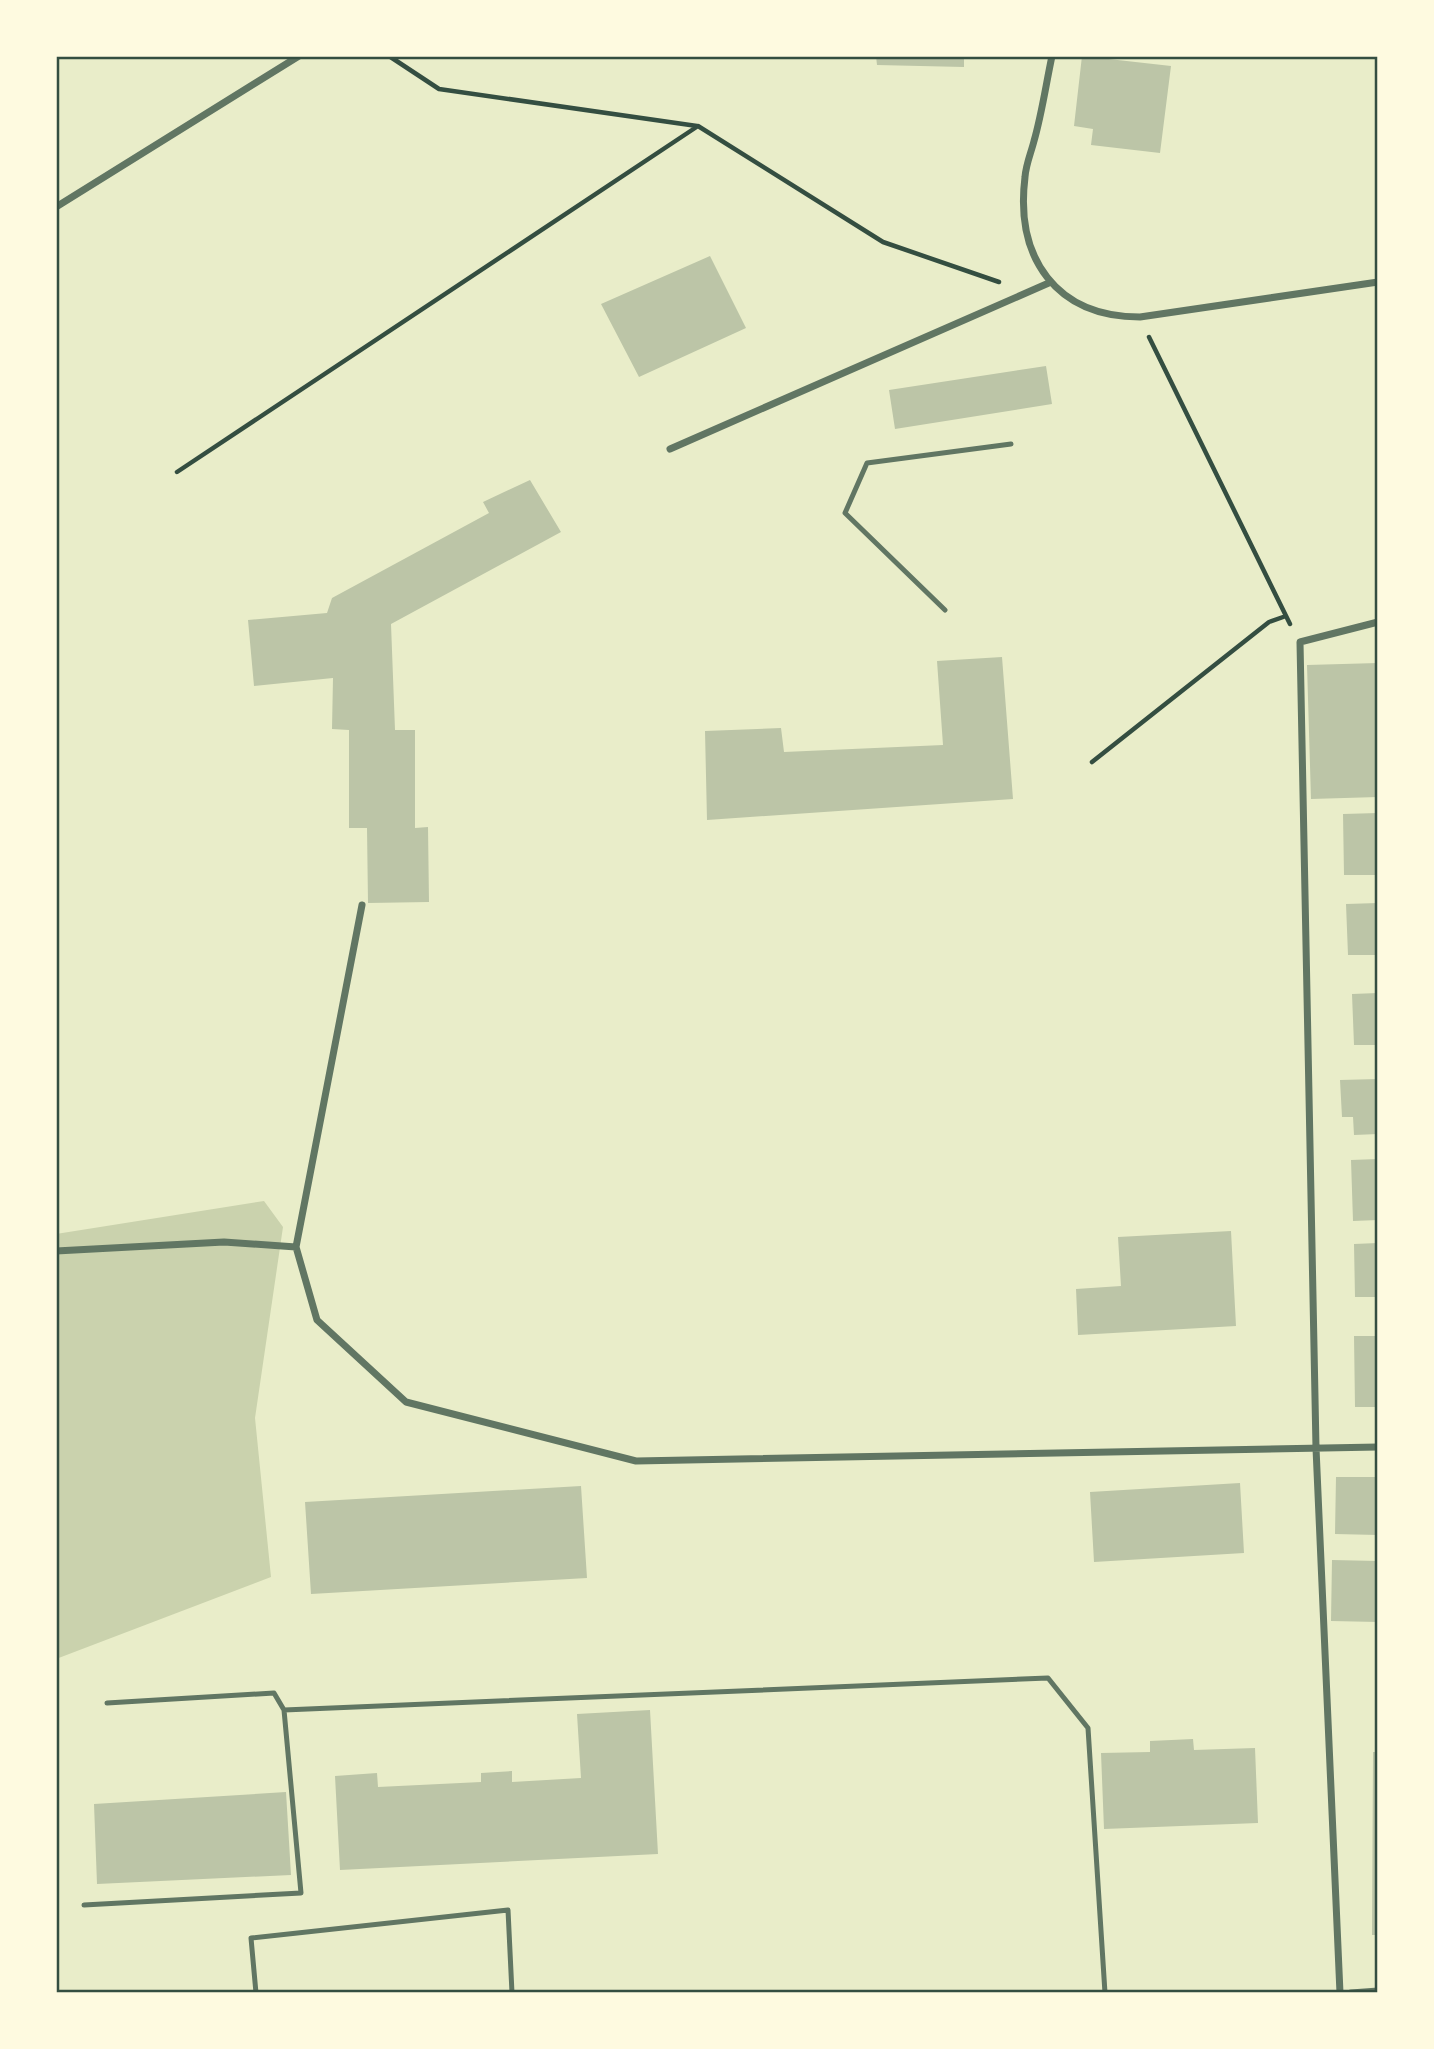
<svg xmlns="http://www.w3.org/2000/svg" width="1434" height="2049" font-family="'Nunito Sans',sans-serif">
<rect width="100%" height="100%" fill="#e9edc9"/>
<path fill="#cad2ad" d="M 264,1201 L 283,1227 L 255,1418 L 271,1577 L 56,1659 L 56,1234 Z"/>
<path fill="#bcc5a7" d="M 876,56 L 964,56 L 964,67 L 877,65 Z
M 1082,56 L 1171,66 L 1160,153 L 1091,145 L 1093,129 L 1074,126 Z
M 710,256 L 746,328 L 639,377 L 601,304 Z
M 1046,366 L 1052,404 L 895,429 L 889,390 Z
M 530,480 L 561,532 L 391,624 L 395,730 L 415,730 L 415,828 L 428,827 L 429,902 L 368,903 L 367,828 L 349,828 L 349,730 L 332,729 L 333,678 L 254,686 L 248,620 L 327,613 L 332,598 L 489,513 L 483,502 Z
M 1002,657 L 1013,799 L 707,820 L 705,731 L 781,728 L 784,752 L 943,745 L 937,661 Z
M 1378,663 L 1378,797 L 1311,799 L 1307,665 Z
M 1378,813 L 1378,875 L 1344,875 L 1343,814 Z
M 1378,903 L 1378,955 L 1348,955 L 1346,904 Z
M 1378,993 L 1378,1045 L 1354,1045 L 1352,994 Z
M 1378,1079 L 1378,1134 L 1354,1135 L 1353,1117 L 1342,1117 L 1340,1080 Z
M 1378,1159 L 1378,1220 L 1353,1221 L 1351,1160 Z
M 1231,1231 L 1236,1326 L 1078,1335 L 1076,1289 L 1121,1286 L 1118,1237 Z
M 1378,1243 L 1378,1297 L 1355,1297 L 1354,1244 Z
M 1354,1336 L 1378,1336 L 1378,1407 L 1355,1407 Z
M 1336,1477 L 1378,1477 L 1378,1535 L 1335,1534 Z
M 1240,1483 L 1244,1553 L 1094,1562 L 1090,1492 Z
M 581,1486 L 587,1578 L 311,1594 L 305,1502 Z
M 1332,1560 L 1378,1561 L 1378,1622 L 1331,1621 Z
M 650,1710 L 658,1854 L 340,1870 L 335,1776 L 377,1773 L 378,1787 L 481,1782 L 481,1773 L 512,1771 L 512,1782 L 581,1778 L 577,1714 Z
M 1193,1739 L 1194,1750 L 1255,1748 L 1258,1823 L 1104,1829 L 1101,1753 L 1150,1752 L 1150,1741 Z
M 1373,1752 L 1378,1752 L 1378,1935 L 1372,1935 Z
M 286,1792 L 291,1875 L 97,1884 L 94,1804 Z"/>
<g fill="none" stroke-linecap="round" stroke-linejoin="round">
<path stroke="#344e41" stroke-width="4.5" d="M 389,56 L 439,89 L 697,126
M 1149,337 L 1290,624
M 177,472 L 698,126 L 883,242 L 999,282
M 1092,762 L 1269,622 L 1286,616"/>
<path stroke="#617663" stroke-width="5" d="M 945,610 L 845,513 L 867,463 L 1011,444
M 107,1703 L 274,1693 L 284,1710 L 1048,1678 L 1088,1728 L 1105,1993
M 84,1905 L 301,1893 L 284,1710
M 256,1993 L 251,1938 L 508,1910 L 512,1993"/>
<path stroke="#617663" stroke-width="7" d="M 1052,56 C 1046,84 1042,113 1034,141 C 1031,153 1026,164 1025,177 C 1015,258 1056,317 1140,317 L 1378,282
M 56,207 L 299,56
M 670,449 L 1051,282
M 362,905 L 296,1247 L 317,1320 L 406,1402 L 636,1461 L 1378,1447
M 56,1251 L 224,1242 L 296,1247
M 1340,1993 L 1316,1448 L 1300,642 L 1378,622
M 1351,1993 L 1378,1991"/>
</g>
<rect width="1434" height="2049" fill="none" stroke="#fefae0" stroke-width="116"/>
<rect x="58" y="58" width="1318" height="1933" fill="none" stroke="#344e41" stroke-width="2.5"/>
</svg>
